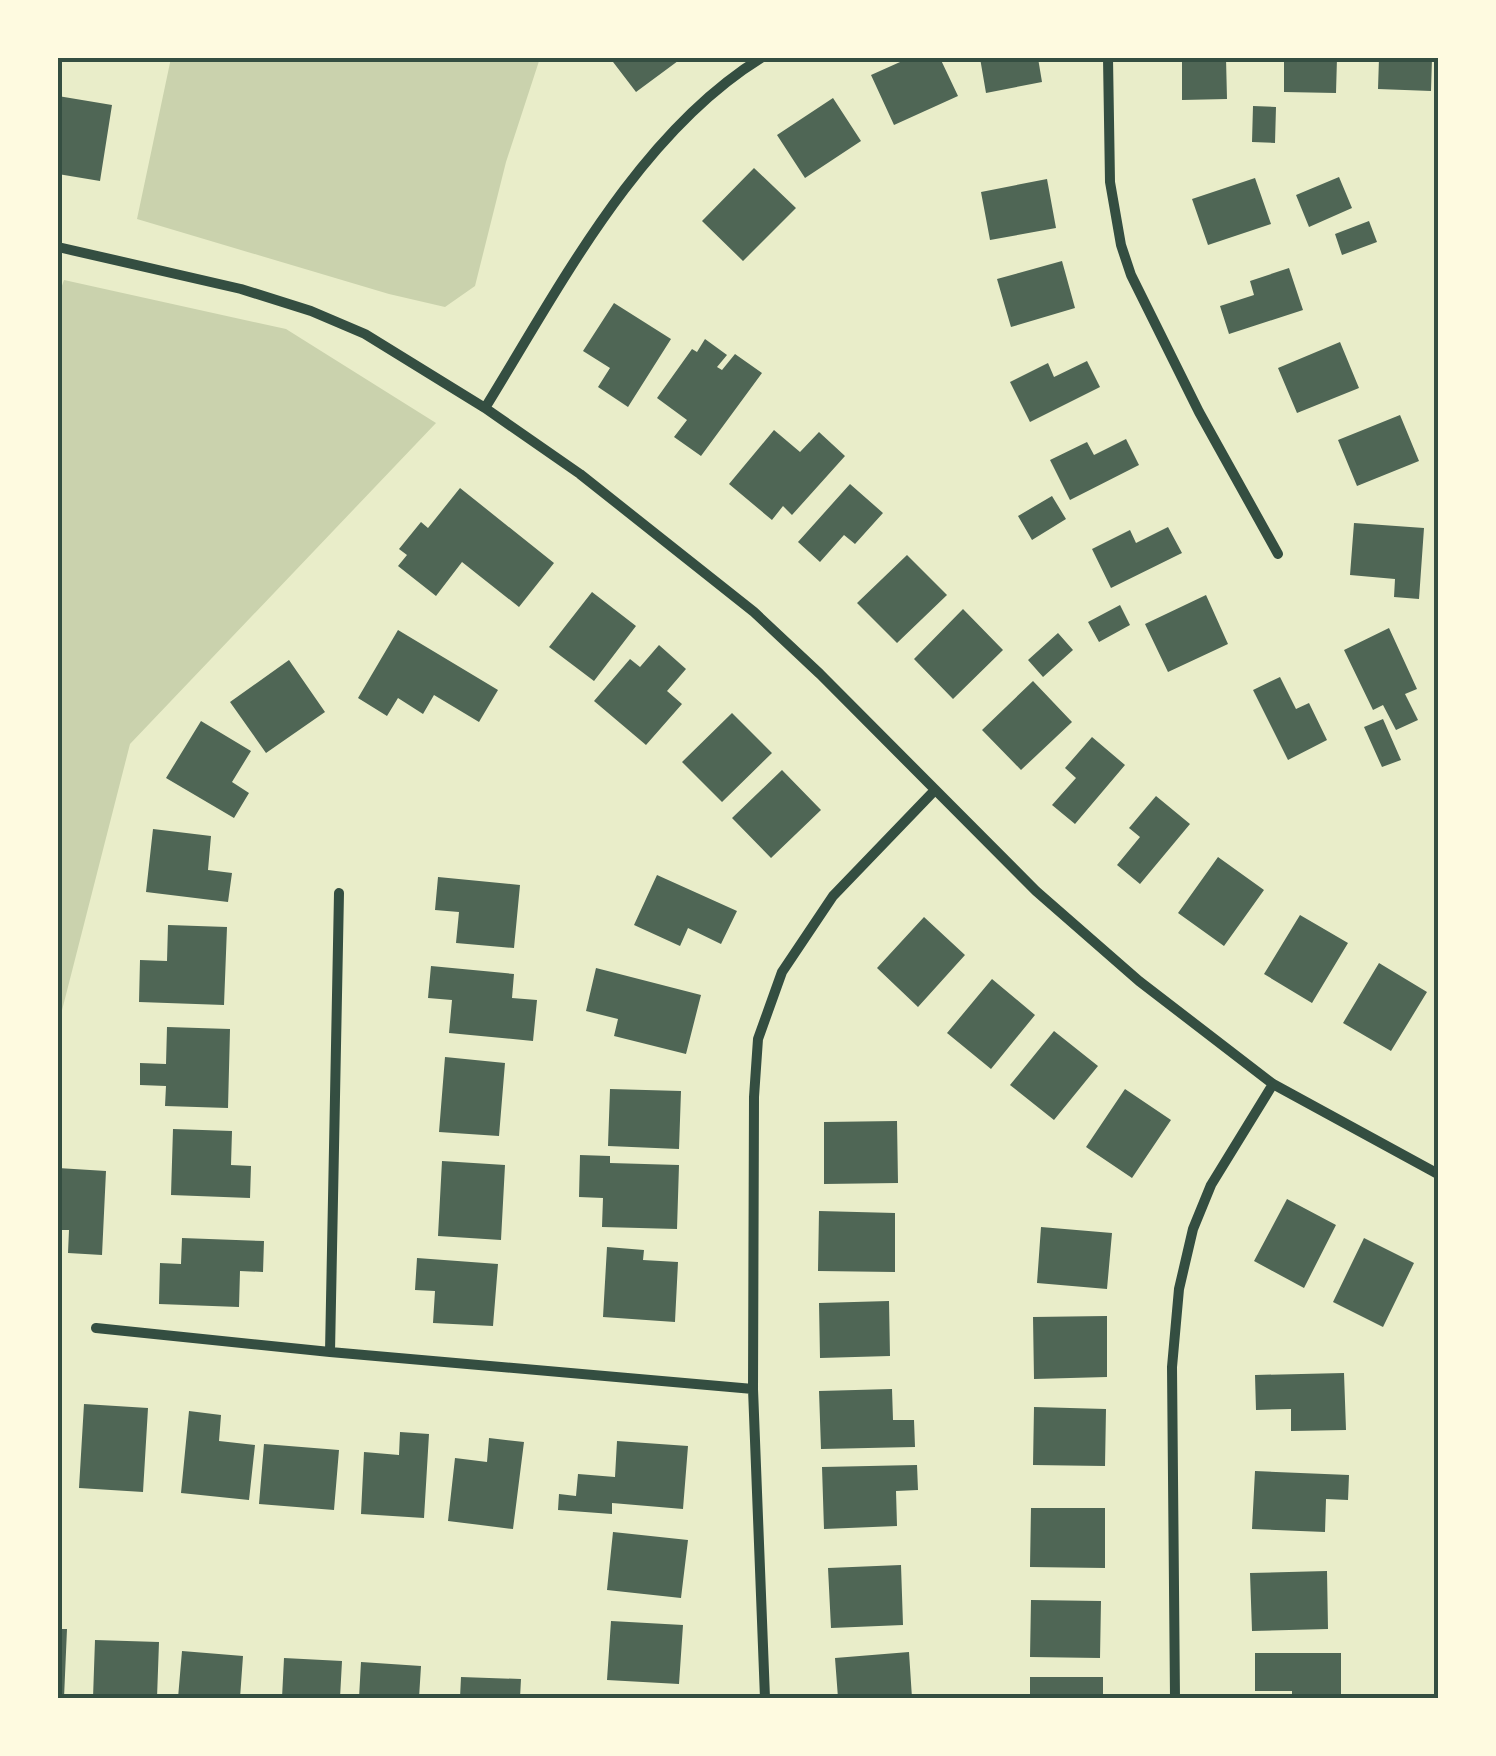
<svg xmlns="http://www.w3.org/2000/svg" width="1496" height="1756" font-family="'PT Sans',sans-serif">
<rect width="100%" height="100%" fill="#e9edc9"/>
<path fill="#cad2ad" d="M 171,58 L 540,58 L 506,162 L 475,286 L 445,307 L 389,294 L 137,219 Z
M 64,280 L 286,329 L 436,423 L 130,744 L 58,1026 L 58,297 Z"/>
<path fill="#4f6655" d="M 610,58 L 682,58 L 636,92 Z
M 909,58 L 940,58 L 958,96 L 894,125 L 871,75 Z
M 980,58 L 1038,58 L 1042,82 L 986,93 Z
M 1182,58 L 1226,58 L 1227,99 L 1182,100 Z
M 1284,58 L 1337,58 L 1336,93 L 1284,92 Z
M 1379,58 L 1432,58 L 1431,91 L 1378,89 Z
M 58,96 L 112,105 L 100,181 L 58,174 Z
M 833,98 L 861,141 L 805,178 L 777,135 Z
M 1253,106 L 1276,107 L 1275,143 L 1252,142 Z
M 754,168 L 796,208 L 743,261 L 702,221 Z
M 1339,177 L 1352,208 L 1309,227 L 1296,195 Z
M 1255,178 L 1271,224 L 1208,245 L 1192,199 Z
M 1047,179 L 1056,228 L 990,240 L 981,192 Z
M 1369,221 L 1377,242 L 1342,255 L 1335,234 Z
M 1062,261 L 1075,308 L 1011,327 L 997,279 Z
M 1289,268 L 1303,310 L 1229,334 L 1220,306 L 1254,295 L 1250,281 Z
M 614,303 L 671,339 L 628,407 L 598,387 L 610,368 L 583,351 Z
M 705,339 L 727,355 L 717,367 L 722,370 L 735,354 L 762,373 L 701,456 L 674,437 L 687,420 L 657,398 L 692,349 L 697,352 Z
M 1340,342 L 1359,388 L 1297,413 L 1278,368 Z
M 1087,361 L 1100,387 L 1030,422 L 1010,382 L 1048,363 L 1054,377 Z
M 1400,415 L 1419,461 L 1357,486 L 1338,440 Z
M 774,430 L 800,452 L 819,432 L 845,456 L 792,515 L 783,506 L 772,520 L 729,484 Z
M 1126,439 L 1139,465 L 1070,500 L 1050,460 L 1087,442 L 1094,455 Z
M 850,484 L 883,513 L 855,544 L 844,535 L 820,562 L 798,542 Z
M 460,488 L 554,563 L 519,607 L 462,562 L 436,596 L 398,566 L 407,555 L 399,549 L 421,522 L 428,528 Z
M 1052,496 L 1066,519 L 1032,540 L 1018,516 Z
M 1354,523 L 1424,528 L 1419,599 L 1394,597 L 1395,579 L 1350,575 Z
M 1168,527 L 1182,553 L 1111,588 L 1092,549 L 1130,530 L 1136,543 Z
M 907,555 L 947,595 L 897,643 L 857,603 Z
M 592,592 L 636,626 L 594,681 L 549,647 Z
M 1206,595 L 1228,644 L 1168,672 L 1145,624 Z
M 1120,605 L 1130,625 L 1099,642 L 1088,622 Z
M 963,609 L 1003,650 L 953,699 L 914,659 Z
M 1389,628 L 1417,689 L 1405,694 L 1418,720 L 1396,730 L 1383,705 L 1373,710 L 1344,650 Z
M 398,630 L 498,690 L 479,722 L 434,695 L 423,714 L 398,698 L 387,716 L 358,698 Z
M 1058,633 L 1073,650 L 1043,677 L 1028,660 Z
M 659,645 L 686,669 L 667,691 L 682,704 L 646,745 L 594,701 L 630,659 L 640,667 Z
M 289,660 L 325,712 L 266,753 L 230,702 Z
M 1280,677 L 1296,709 L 1309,703 L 1327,740 L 1288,760 L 1253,690 Z
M 1033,681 L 1072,722 L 1021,770 L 982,730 Z
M 732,713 L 772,753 L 722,802 L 682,762 Z
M 1383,719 L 1401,760 L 1382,767 L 1364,727 Z
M 201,721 L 251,751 L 232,782 L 249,793 L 234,818 L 166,778 Z
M 1092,737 L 1125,765 L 1075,824 L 1052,805 L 1076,778 L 1065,768 Z
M 782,770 L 821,810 L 771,858 L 732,818 Z
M 1156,796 L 1190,824 L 1140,884 L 1117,865 L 1140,837 L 1129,828 Z
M 153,829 L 211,836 L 208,870 L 232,873 L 228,902 L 146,892 Z
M 1218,857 L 1264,890 L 1224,946 L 1178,913 Z
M 657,875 L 737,911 L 721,944 L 688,928 L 680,946 L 634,925 Z
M 438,877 L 520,885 L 514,948 L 456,943 L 459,912 L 435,910 Z
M 1300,915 L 1348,943 L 1312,1003 L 1264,974 Z
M 924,917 L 965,955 L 918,1007 L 877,968 Z
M 168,925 L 227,927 L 224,1005 L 139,1002 L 140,960 L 167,961 Z
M 1379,963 L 1427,992 L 1391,1051 L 1343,1023 Z
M 431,966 L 514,974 L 512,998 L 537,1000 L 533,1041 L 449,1033 L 452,1000 L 428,998 Z
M 596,968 L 701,995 L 686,1054 L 614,1036 L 618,1019 L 586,1011 Z
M 992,979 L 1035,1015 L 991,1069 L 947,1033 Z
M 167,1027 L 230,1029 L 228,1108 L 165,1106 L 166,1086 L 140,1085 L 140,1063 L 166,1064 Z
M 1054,1031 L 1098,1066 L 1054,1120 L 1010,1085 Z
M 445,1057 L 505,1063 L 499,1136 L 439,1132 Z
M 610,1089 L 681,1091 L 679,1149 L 608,1146 Z
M 1125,1089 L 1171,1120 L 1132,1178 L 1086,1147 Z
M 897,1121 L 898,1183 L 824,1184 L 824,1122 Z
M 173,1129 L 232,1131 L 231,1165 L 251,1166 L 250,1198 L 171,1195 Z
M 580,1155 L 610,1156 L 610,1163 L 679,1165 L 677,1229 L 602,1227 L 603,1198 L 579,1197 Z
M 442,1161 L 505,1165 L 501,1240 L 438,1236 Z
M 58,1168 L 106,1171 L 102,1255 L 68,1253 L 69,1230 L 58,1230 Z
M 1287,1199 L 1336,1225 L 1304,1288 L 1254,1261 Z
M 819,1211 L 895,1213 L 895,1272 L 818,1271 Z
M 1041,1227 L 1112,1233 L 1107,1289 L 1037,1283 Z
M 182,1238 L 264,1241 L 263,1272 L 240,1271 L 239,1307 L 159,1304 L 160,1263 L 181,1264 Z
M 1364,1238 L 1414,1263 L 1383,1327 L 1333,1302 Z
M 607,1247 L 644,1250 L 643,1260 L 678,1262 L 675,1322 L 603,1317 Z
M 417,1258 L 498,1264 L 493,1326 L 433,1323 L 435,1291 L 415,1290 Z
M 889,1301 L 890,1356 L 820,1358 L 819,1303 Z
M 1107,1316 L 1107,1377 L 1034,1379 L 1033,1317 Z
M 1344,1373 L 1346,1430 L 1291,1431 L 1291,1409 L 1256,1410 L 1255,1375 Z
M 892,1389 L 893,1420 L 914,1420 L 915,1447 L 821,1449 L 819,1391 Z
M 84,1404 L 148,1408 L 143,1492 L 79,1488 Z
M 1034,1407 L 1106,1409 L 1105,1466 L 1033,1465 Z
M 189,1411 L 221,1415 L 219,1441 L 255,1445 L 249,1500 L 181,1493 Z
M 400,1432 L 429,1434 L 424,1518 L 361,1514 L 364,1452 L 399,1455 Z
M 489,1438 L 524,1442 L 513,1529 L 448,1521 L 455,1458 L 487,1462 Z
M 617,1441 L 688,1446 L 683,1509 L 612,1503 L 612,1514 L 558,1510 L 559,1494 L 576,1496 L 578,1474 L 615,1477 Z
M 264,1444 L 339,1450 L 334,1510 L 259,1504 Z
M 917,1465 L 918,1490 L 896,1491 L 897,1526 L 824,1529 L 822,1467 Z
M 1255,1471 L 1349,1475 L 1348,1500 L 1326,1499 L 1325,1532 L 1252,1529 Z
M 1031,1508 L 1105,1508 L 1105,1568 L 1030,1567 Z
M 613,1532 L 688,1540 L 681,1598 L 607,1590 Z
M 901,1565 L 903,1625 L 831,1628 L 828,1568 Z
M 1327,1571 L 1328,1629 L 1252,1631 L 1250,1573 Z
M 1031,1600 L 1101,1601 L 1100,1658 L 1030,1657 Z
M 611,1621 L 683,1625 L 679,1684 L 607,1680 Z
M 58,1629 L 67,1629 L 64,1698 L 58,1698 Z
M 95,1640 L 159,1642 L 157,1698 L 93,1698 Z
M 182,1651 L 243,1656 L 240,1698 L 178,1698 Z
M 909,1652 L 912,1698 L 838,1698 L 835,1658 Z
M 1255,1653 L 1341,1653 L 1341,1698 L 1292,1698 L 1292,1691 L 1255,1691 Z
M 284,1658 L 342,1661 L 340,1698 L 282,1698 Z
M 361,1662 L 421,1666 L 419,1698 L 359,1698 Z
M 461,1677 L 521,1679 L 520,1698 L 460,1698 Z
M 1030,1677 L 1103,1677 L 1103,1698 L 1030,1698 Z"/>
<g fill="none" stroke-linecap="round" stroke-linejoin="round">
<path stroke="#344e41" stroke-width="10" d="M 1108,58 L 1110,182 L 1121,245 L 1131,275 L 1199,412 L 1278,554
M 58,247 L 241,289 L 311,311 L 365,334 L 485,408 L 580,474 L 754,612 L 820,674 L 1036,891 L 1139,981 L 1273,1084 L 1438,1174
M 485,408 C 559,288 638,134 761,58
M 96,1328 L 330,1352 L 753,1389
M 330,1352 L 339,893
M 765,1698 L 753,1389 L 754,1097 L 758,1039 L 782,972 L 833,896 L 935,790
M 1175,1698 L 1172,1367 L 1179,1289 L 1193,1229 L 1211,1185 L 1273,1084"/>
</g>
<rect width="1496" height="1756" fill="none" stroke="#fefae0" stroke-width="120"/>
<rect x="60" y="60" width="1376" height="1636" fill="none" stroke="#344e41" stroke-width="4"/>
</svg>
